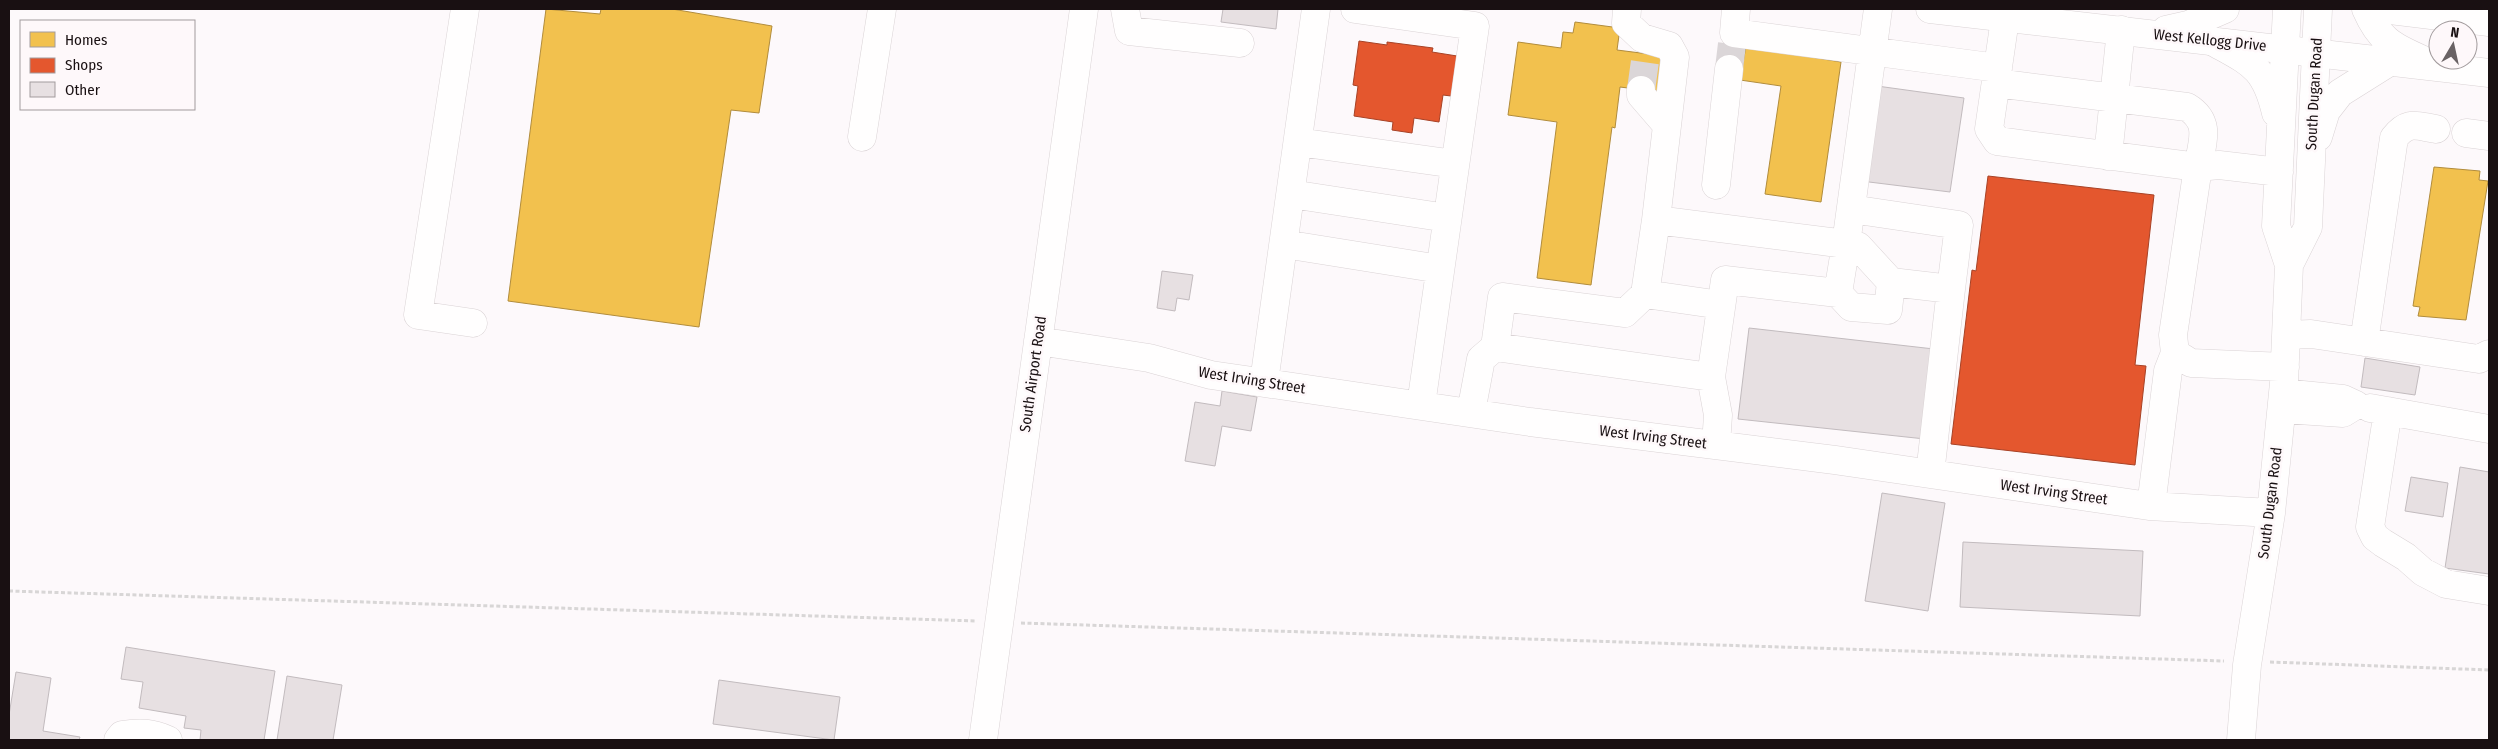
<svg xmlns="http://www.w3.org/2000/svg" width="2498" height="749" font-family="'Fira Sans Condensed',sans-serif">
<rect width="100%" height="100%" fill="#fdf9fb"/>
<path fill="#f2c14e" stroke="#b18c3c" d="M 546,9 L 600,14 L 601,9 L 672,9 L 772,26 L 759,113 L 731,110 L 699,327 L 508,301 Z
M 1575,22 L 1620,28 L 1617,50 L 1672,57 L 1667,93 L 1620,87 L 1615,128 L 1612,127 L 1591,285 L 1537,278 L 1557,122 L 1508,115 L 1518,42 L 1561,48 L 1563,32 L 1573,33 Z
M 1746,46 L 1841,62 L 1821,202 L 1765,194 L 1781,86 L 1740,80 Z
M 2434,167 L 2480,171 L 2479,180 L 2488,181 L 2466,320 L 2418,316 L 2420,307 L 2413,306 Z"/>
<path fill="#e4572e" stroke="#a74226" d="M 1359,41 L 1387,45 L 1387,42 L 1433,48 L 1432,52 L 1457,56 L 1451,96 L 1443,95 L 1439,122 L 1414,118 L 1412,133 L 1392,130 L 1393,122 L 1354,116 L 1358,86 L 1353,85 Z
M 1988,176 L 2154,195 L 2135,365 L 2146,366 L 2135,465 L 1951,444 L 1972,270 L 1976,271 Z"/>
<path fill="#e7e0e2" stroke="#c2bbbe" d="M 1223,9 L 1278,9 L 1276,29 L 1221,22 Z
M 1877,86 L 1964,98 L 1950,192 L 1861,181 Z
M 1162,271 L 1193,275 L 1189,300 L 1177,298 L 1175,311 L 1157,308 Z
M 1749,328 L 1934,349 L 1925,439 L 1738,419 Z
M 2365,358 L 2420,367 L 2415,395 L 2361,387 Z
M 1222,391 L 1257,397 L 1251,431 L 1222,426 L 1215,466 L 1185,461 L 1195,402 L 1220,406 Z
M 2460,467 L 2489,472 L 2489,574 L 2445,568 Z
M 2411,477 L 2448,483 L 2443,517 L 2405,511 Z
M 1882,493 L 1945,503 L 1928,611 L 1865,601 Z
M 1963,542 L 2143,551 L 2140,616 L 1960,607 Z
M 126,647 L 275,671 L 264,740 L 200,740 L 201,730 L 184,728 L 186,716 L 139,708 L 143,682 L 121,679 Z
M 16,672 L 51,678 L 43,731 L 80,737 L 79,740 L 9,740 L 9,715 Z
M 287,676 L 342,685 L 333,740 L 277,740 Z
M 719,680 L 840,697 L 834,740 L 713,724 Z"/>
<g fill="none" stroke-linecap="round" stroke-linejoin="round">
<path stroke="#dbd6d8" stroke-width="28" stroke-dasharray="28 14" stroke-linecap="butt" d="M 1729,69 L 1732,44
M 1641,90 L 1646,54"/>
<defs>
<path id="minor" d="M 465,9 L 418,315 L 473,323
M 1125,9 L 1129,31 L 1240,43
M 1355,9 L 1475,26 L 1421,405
M 1627,9 L 1626,23 L 1642,38 L 1669,46 L 1675,57 L 1656,220 L 1846,244 L 1878,9
M 1736,9 L 1734,33 L 1998,68
M 2005,19 L 1989,129 L 1997,141 L 2198,167 L 2173,335 L 2175,353 L 2191,363 L 2285,367
M 2212,41 C 2251,63 2265,66 2276,113
M 1996,83 L 2187,107 C 2212,122 2202,143 2198,167 L 2219,165 L 2279,172
M 1641,90 L 1641,95 L 1666,124
M 2466,133 L 2489,136
M 862,137 L 882,9
M 2318,137 L 2326,111 L 2340,93 L 2391,61
M 1298,142 L 1455,164
M 2108,156 L 2121,30
M 1716,185 L 1729,69
M 1291,194 L 1447,218
M 1284,244 L 1440,269
M 2289,265 L 2308,227 L 2318,9
M 1838,293 L 1851,307 L 1888,310 L 1891,282
M 1645,294 L 1656,220
M 2286,335 L 2311,334 L 2479,359 L 2489,354
M 1038,341 L 1149,358 L 1211,375 L 1530,422 L 1835,460 L 2149,506 L 2271,513
M 2364,342 L 2394,138 C 2408,120 2416,126 2436,129
M 1495,347 L 1502,297 L 1625,313 L 1645,294 L 1721,305
M 1264,382 L 1316,9
M 2370,408 L 2489,429
M 2282,409 L 2343,413 L 2356,405 L 2343,399 L 2283,393
M 2388,411 L 2370,527 L 2375,537 L 2383,543 L 2406,557 L 2423,572 L 2446,584 L 2489,591
M 1471,412 L 1481,359 L 1495,347 L 1711,377
M 1716,445 L 1718,415 L 1711,377 L 1725,280 L 1838,293 L 1846,244 L 1858,246 L 1891,282 L 1951,289 L 1959,225 L 1851,209
M 1930,474 L 1951,289
M 2151,506 L 2168,371 L 2175,353
M 118,740 L 122,735 C 140,732 152,733 168,740
M 983,740 L 1084,9
M 2241,740 L 2247,665 L 2271,513 L 2284,383 L 2289,265 L 2276,226 L 2287,9"/>
<path id="major" d="M 1930,9 L 2489,73
M 2366,9 C 2379,39 2391,46 2421,59
M 2166,30 L 2188,25 L 2225,9"/>
<path id="highway" d="M 2382,9 L 2489,22"/>
</defs>
<use href="#minor" stroke="#dad3d5" stroke-width="29"/>
<use href="#major" stroke="#dad3d5" stroke-width="29"/>
<use href="#highway" stroke="#dad3d5" stroke-width="29"/>
<path stroke="#d8d6d6" stroke-width="3" stroke-dasharray="4 2.5" stroke-linecap="butt" d="M 9,591 L 977,621
M 1021,623 L 2224,661
M 2270,662 L 2489,670"/>
<use href="#minor" stroke="#fffefe" stroke-width="28"/>
<use href="#major" stroke="#fffefe" stroke-width="28"/>
<use href="#highway" stroke="#fffefe" stroke-width="28"/>
</g>
<g text-anchor="middle" stroke-width="5" stroke-linejoin="round" paint-order="stroke">
<g font-size="15" fill="#191012" stroke="#fef8fa">
<text transform="translate(2210 40) rotate(6)" y="5">West Kellogg Drive</text>
<text transform="translate(2314 94) rotate(-87)" y="5">South Dugan Road</text>
<text transform="translate(1033 374) rotate(-82)" y="5">South Airport Road</text>
<text transform="translate(1252 380) rotate(9)" y="5">West Irving Street</text>
<text transform="translate(1653 437) rotate(7)" y="5">West Irving Street</text>
<text transform="translate(2054 492) rotate(8)" y="5">West Irving Street</text>
<text transform="translate(2270 503) rotate(-83)" y="5">South Dugan Road</text>
</g>
</g>
<rect width="2498" height="749" fill="none" stroke="#191012" stroke-width="20"/>
<rect x="20" y="20" width="175" height="90" fill="#fef8fa" stroke="#a29b9d"/>
<rect x="30" y="32" width="25" height="15" fill="#f2c14e" stroke="#a29b9d"/>
<text x="65" y="45" font-size="15" fill="#191012">Homes</text>
<rect x="30" y="58" width="25" height="15" fill="#e4572e" stroke="#a29b9d"/>
<text x="65" y="70" font-size="15" fill="#191012">Shops</text>
<rect x="30" y="82" width="25" height="15" fill="#e7e0e2" stroke="#a29b9d"/>
<text x="65" y="95" font-size="15" fill="#191012">Other</text>
<g transform="translate(2453 45) rotate(9)"><circle r="24" fill="#fef8fa" stroke="#a29b9d"/>
<path d="M0-4L9 19L0 12L-9 19Z" fill="#696264"/>
<text y="-8" font-size="14" font-weight="bold" text-anchor="middle" fill="#191012">N</text>
</g>
</svg>
